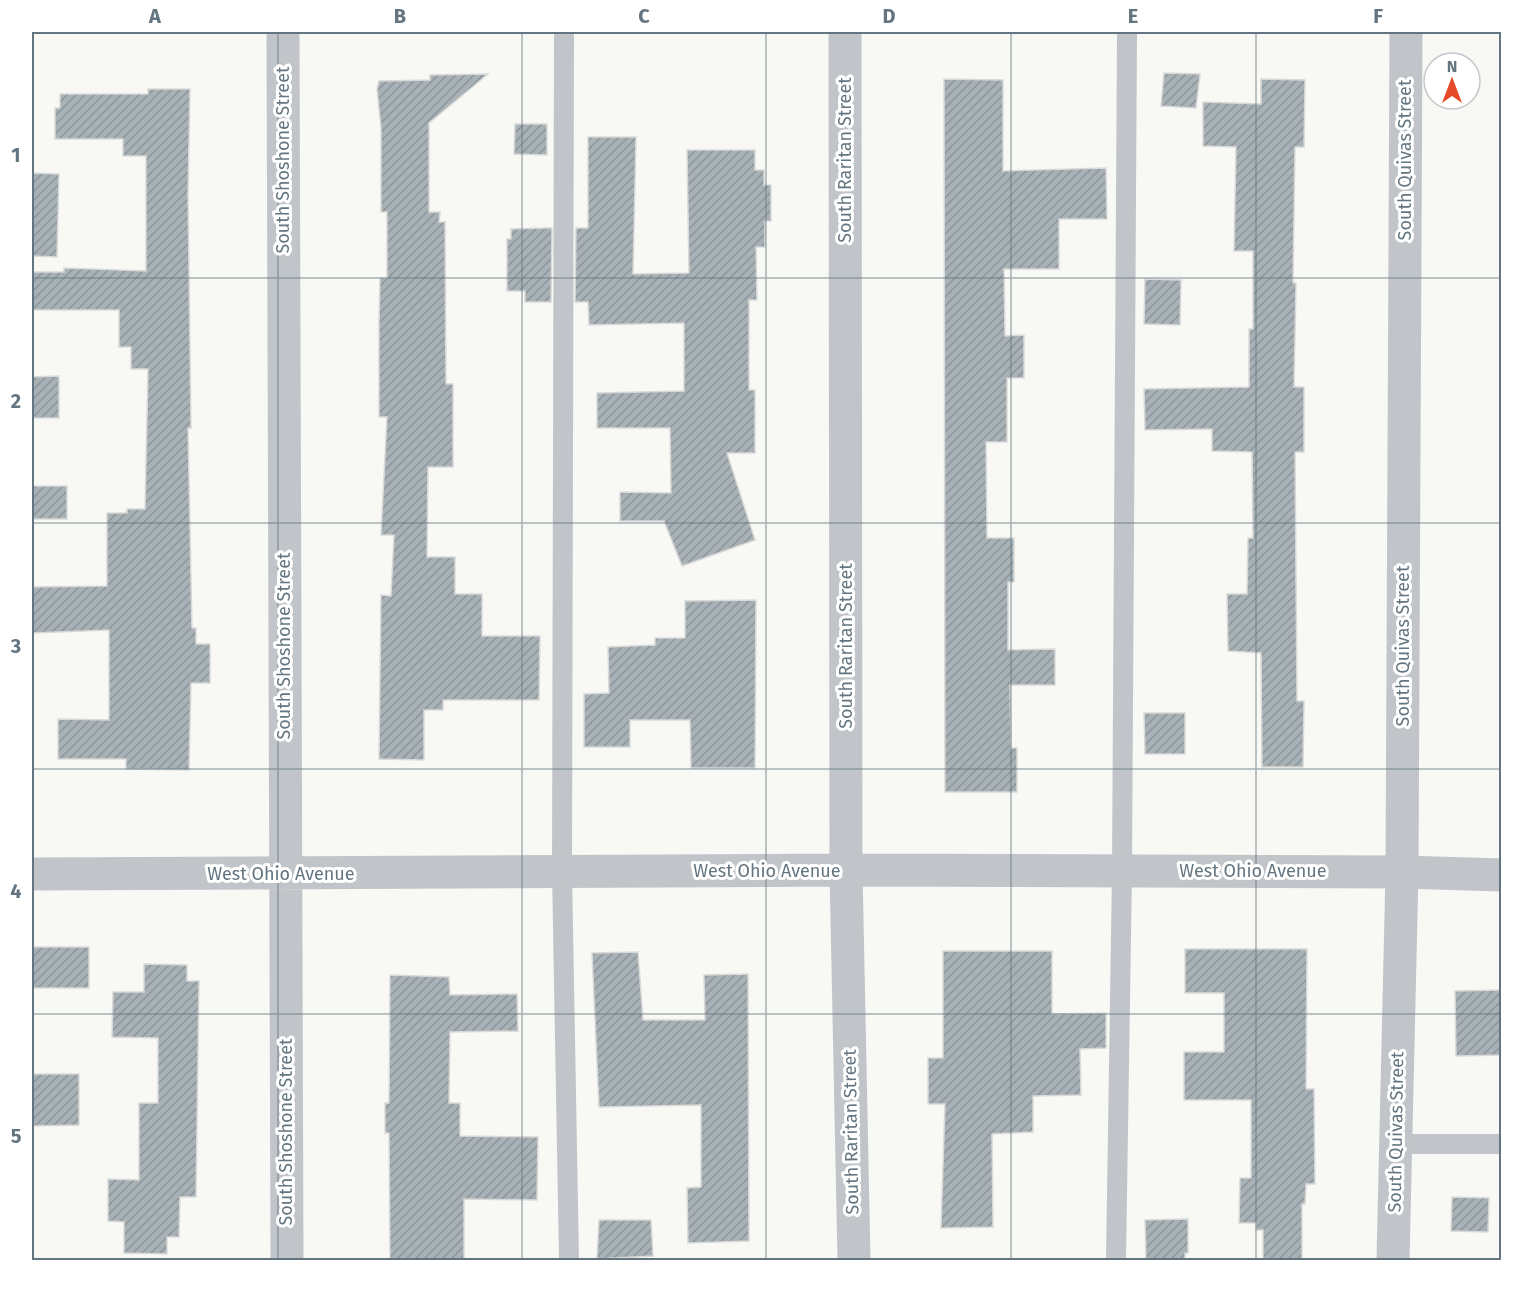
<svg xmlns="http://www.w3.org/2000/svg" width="1533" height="1292" font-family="'Fira Sans',sans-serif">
<defs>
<pattern id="building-hatch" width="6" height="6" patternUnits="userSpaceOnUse" patternTransform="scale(1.5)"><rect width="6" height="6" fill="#a7b1b6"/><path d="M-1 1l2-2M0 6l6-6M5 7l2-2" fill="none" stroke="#8c9599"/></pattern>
</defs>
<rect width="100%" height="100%" fill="#f8f8f5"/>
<path fill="url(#building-hatch)" stroke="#d9d9d7" stroke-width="1.5" d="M 1164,73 L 1200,74 L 1196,108 L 1161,106 Z
M 488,74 L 429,123 L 429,212 L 440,212 L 439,222 L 445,222 L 446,384 L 453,384 L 453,467 L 428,467 L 427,557 L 455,557 L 455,594 L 482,594 L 482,636 L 540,636 L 539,700 L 443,700 L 443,710 L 424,710 L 424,760 L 379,759 L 381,595 L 391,596 L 394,535 L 381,535 L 387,417 L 379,417 L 379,322 L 380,278 L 387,278 L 387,212 L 381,212 L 381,128 L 377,89 L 379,81 L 430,80 L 430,75 Z
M 944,79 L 1003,80 L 1003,171 L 1106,168 L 1107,219 L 1059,219 L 1059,269 L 1004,269 L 1005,336 L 1024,335 L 1024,378 L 1007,378 L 1007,442 L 986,442 L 987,538 L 1014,538 L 1014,582 L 1008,582 L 1008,650 L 1055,649 L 1055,685 L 1010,685 L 1011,748 L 1017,748 L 1017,792 L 945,792 Z
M 1261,79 L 1305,80 L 1304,147 L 1295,147 L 1293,283 L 1296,283 L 1294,387 L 1304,387 L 1304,452 L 1295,452 L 1297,701 L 1304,701 L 1303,767 L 1262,767 L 1261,653 L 1228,651 L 1227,594 L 1247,594 L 1248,538 L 1253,538 L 1252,452 L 1212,451 L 1212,429 L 1145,430 L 1144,389 L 1249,387 L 1249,329 L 1253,329 L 1253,251 L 1234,251 L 1236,147 L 1203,146 L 1203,102 L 1261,104 Z
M 148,89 L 190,89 L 188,194 L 191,428 L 188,428 L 192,628 L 196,628 L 196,644 L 210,644 L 210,683 L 191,683 L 189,770 L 126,769 L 126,759 L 58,759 L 58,719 L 109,720 L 109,630 L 32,633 L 32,587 L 107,586 L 107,513 L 127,513 L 127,509 L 145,509 L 148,369 L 131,369 L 131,347 L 119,347 L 119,310 L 32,310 L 32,272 L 64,272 L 64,268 L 146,271 L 146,156 L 123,156 L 123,139 L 55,139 L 55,108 L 60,108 L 60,94 L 148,94 Z
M 515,124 L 547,124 L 547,155 L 514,154 Z
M 588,137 L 636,137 L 633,274 L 689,273 L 687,150 L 755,150 L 755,170 L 764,170 L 764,185 L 771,185 L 771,221 L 765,221 L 765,247 L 756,247 L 757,300 L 749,300 L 749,390 L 755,390 L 755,453 L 727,453 L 755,540 L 682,566 L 664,521 L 620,521 L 620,492 L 671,493 L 670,428 L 597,428 L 597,393 L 684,391 L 684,323 L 589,325 L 588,302 L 575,302 L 576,228 L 588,228 Z
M 32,173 L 59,174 L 57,257 L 32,256 Z
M 544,228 L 552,228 L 551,302 L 525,302 L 525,291 L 507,291 L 507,239 L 511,239 L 511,229 Z
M 1145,279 L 1181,280 L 1180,325 L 1144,324 Z
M 59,376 L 59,418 L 32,418 L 32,377 Z
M 32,486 L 67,486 L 67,519 L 32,519 Z
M 756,600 L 755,768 L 691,768 L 690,720 L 630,720 L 630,747 L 584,747 L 584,694 L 609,693 L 608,647 L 655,645 L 655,638 L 685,638 L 685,601 Z
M 1144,713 L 1185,713 L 1185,754 L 1145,754 Z
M 32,947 L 89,947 L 89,988 L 33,988 Z
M 1185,949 L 1307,949 L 1306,1089 L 1314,1089 L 1315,1184 L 1306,1184 L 1305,1204 L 1302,1204 L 1302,1260 L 1263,1260 L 1263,1230 L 1256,1230 L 1256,1223 L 1239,1223 L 1240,1178 L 1251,1178 L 1251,1100 L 1184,1100 L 1184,1052 L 1224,1052 L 1224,993 L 1185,993 Z
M 943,951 L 1052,951 L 1052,1014 L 1106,1013 L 1106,1048 L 1080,1049 L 1081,1095 L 1033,1096 L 1033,1132 L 992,1134 L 993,1227 L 941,1228 L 945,1104 L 928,1104 L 928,1058 L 943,1058 Z
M 638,952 L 643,1020 L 705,1020 L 704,975 L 748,974 L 749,1241 L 688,1243 L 687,1188 L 701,1187 L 701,1105 L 599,1107 L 592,953 Z
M 144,964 L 187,965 L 187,981 L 199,981 L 196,1197 L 180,1197 L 179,1237 L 167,1237 L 167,1254 L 124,1253 L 124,1222 L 108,1221 L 108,1179 L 139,1180 L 139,1103 L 158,1103 L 158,1038 L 112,1037 L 113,992 L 144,992 Z
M 390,975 L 449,977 L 450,995 L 517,994 L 518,1031 L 450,1032 L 449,1103 L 460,1103 L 460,1136 L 538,1137 L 537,1200 L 464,1199 L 464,1259 L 390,1260 L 389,1133 L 385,1133 L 385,1103 L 389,1103 Z
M 1502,990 L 1502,1055 L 1456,1056 L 1455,991 Z
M 32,1074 L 79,1074 L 79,1125 L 33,1126 Z
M 1452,1197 L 1489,1198 L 1488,1232 L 1451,1231 Z
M 1188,1219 L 1188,1253 L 1185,1253 L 1185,1260 L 1146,1260 L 1145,1220 Z
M 599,1220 L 651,1220 L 653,1256 L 597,1259 Z"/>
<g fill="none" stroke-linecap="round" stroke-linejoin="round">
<path stroke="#c1c5c9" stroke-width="20" d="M 564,32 L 562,872 L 569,1260
M 1396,1144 L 1502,1144
M 1116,1260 L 1122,871 L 1127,32"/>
<path stroke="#c1c5c9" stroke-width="33" d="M 283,32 L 287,1260
M 845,32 L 846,870 L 854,1260
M 32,874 L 846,870 L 1402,872 L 1502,875
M 1393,1260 L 1402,872 L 1406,32"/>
</g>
<path fill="none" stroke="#637580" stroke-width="1.5" stroke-opacity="0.55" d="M 278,32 L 278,1260M 522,32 L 522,1260M 766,32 L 766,1260M 1011,32 L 1011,1260M 1256,32 L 1256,1260M 32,278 L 1502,278M 32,523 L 1502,523M 32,769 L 1502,769M 32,1014 L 1502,1014"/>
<g text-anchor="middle" stroke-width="6" stroke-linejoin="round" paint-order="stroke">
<g font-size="18" fill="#637580" stroke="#fff">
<text transform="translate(283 160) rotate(-90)" y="6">South Shoshone Street</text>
<text transform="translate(845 160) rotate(-90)" y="6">South Raritan Street</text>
<text transform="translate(1405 160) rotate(-90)" y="6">South Quivas Street</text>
<text transform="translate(284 646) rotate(-90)" y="6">South Shoshone Street</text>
<text transform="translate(846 646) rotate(-90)" y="6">South Raritan Street</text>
<text transform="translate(1403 646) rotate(-90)" y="6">South Quivas Street</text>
<text x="767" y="877">West Ohio Avenue</text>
<text x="1253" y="877">West Ohio Avenue</text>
<text x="281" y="880">West Ohio Avenue</text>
<text transform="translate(286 1132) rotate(-90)" y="6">South Shoshone Street</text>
<text transform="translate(851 1132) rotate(-91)" y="6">South Raritan Street</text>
<text transform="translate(1396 1132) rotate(-89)" y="6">South Quivas Street</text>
</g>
</g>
<rect width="1533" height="1292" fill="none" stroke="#ffffff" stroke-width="66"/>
<g transform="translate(1452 81)"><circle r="28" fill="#ffffff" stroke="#c1c8cc" stroke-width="1.5"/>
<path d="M0-4.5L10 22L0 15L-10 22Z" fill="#e44a29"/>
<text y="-9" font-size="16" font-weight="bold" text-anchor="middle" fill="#637580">N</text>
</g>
<rect x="33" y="33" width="1467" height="1226" fill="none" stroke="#637580" stroke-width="2"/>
<g font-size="20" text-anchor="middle" font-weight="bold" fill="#637580">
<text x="155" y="23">A</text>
<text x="400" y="23">B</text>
<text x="644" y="23">C</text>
<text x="889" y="23">D</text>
<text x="1133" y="23">E</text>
<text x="1378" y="23">F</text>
<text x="16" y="162">1</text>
<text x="16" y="408">2</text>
<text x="16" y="653">3</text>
<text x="16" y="898">4</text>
<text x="16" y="1143">5</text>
</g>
</svg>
